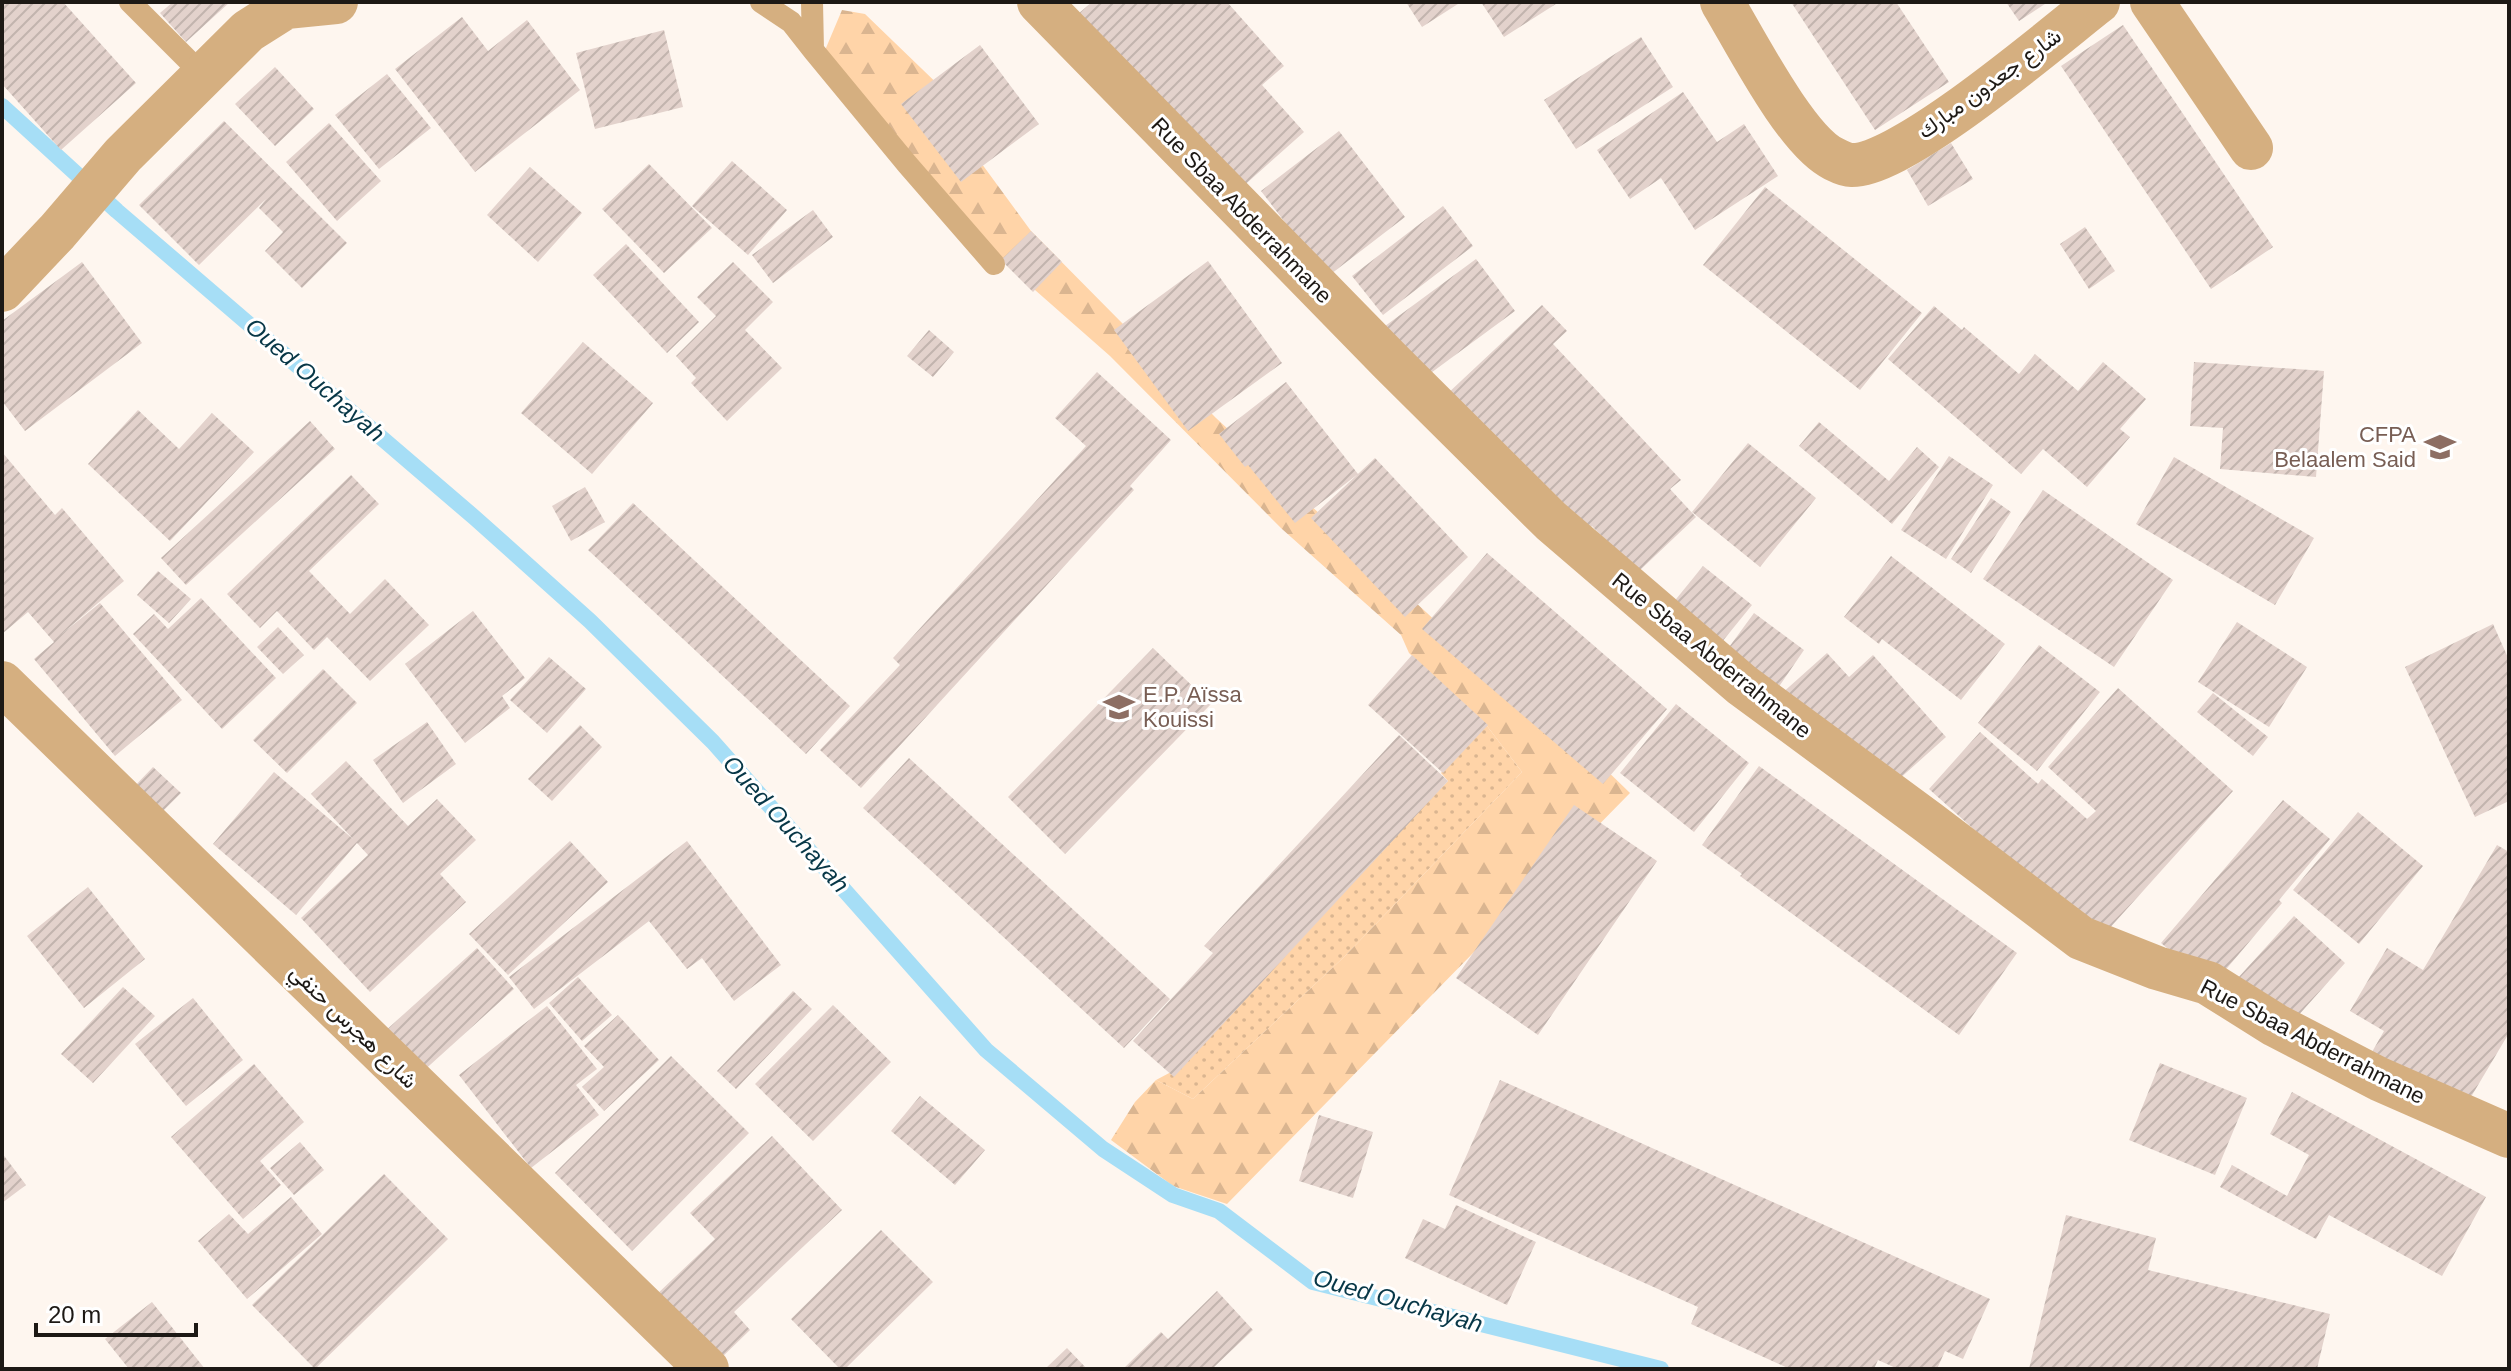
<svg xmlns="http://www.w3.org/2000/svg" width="2511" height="1371" font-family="Helvetica,Vazirmatn,sans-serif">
<defs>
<pattern id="grass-dots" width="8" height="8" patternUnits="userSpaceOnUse" patternTransform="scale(2)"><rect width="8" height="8" fill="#ffd4a8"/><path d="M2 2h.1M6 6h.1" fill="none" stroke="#dab590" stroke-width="1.8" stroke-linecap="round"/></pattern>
<pattern id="forest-firs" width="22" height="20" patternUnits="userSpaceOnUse" patternTransform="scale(2)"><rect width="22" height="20" fill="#ffd4a8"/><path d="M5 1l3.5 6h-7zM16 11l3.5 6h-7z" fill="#dab590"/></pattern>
<pattern id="building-hatch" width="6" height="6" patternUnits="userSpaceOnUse" patternTransform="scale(2)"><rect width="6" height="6" fill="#e3d2cc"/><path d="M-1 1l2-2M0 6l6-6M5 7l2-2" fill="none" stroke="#c2b4ae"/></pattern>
</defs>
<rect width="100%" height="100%" fill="#fef6ef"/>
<path fill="url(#grass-dots)" d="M 1484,722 L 1522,772 L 1345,956 L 1193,1099 L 1156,1080 L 1173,1071 L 1252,985 L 1448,781 L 1441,773 Z"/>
<path fill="url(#forest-firs)" d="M 842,10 L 865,14 L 950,96 L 938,104 L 1031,231 L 1216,418 L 1506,686 L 1564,729 L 1630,793 L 1227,1204 L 1173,1186 L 1111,1140 L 1135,1102 L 1156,1080 L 1193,1099 L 1345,956 L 1522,772 L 1484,722 L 1409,653 L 1401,635 L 1282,529 L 1110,356 L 1001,260 L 823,55 Z"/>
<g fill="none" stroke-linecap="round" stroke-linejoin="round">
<path stroke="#a6def6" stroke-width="16" d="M 2,106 L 117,211 L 475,518 L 590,621 L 713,742 L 986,1050 L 1103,1149 L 1173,1195 L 1219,1211 L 1313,1282 L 1661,1369"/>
</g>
<path fill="url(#building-hatch)" d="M 2,2 L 63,2 L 136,83 L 61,150 L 2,84 Z
M 173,2 L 230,2 L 186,42 L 160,13 Z
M 1092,2 L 1227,2 L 1284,66 L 1262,85 L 1304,132 L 1239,190 L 1071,20 Z
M 1406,2 L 1461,2 L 1422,27 Z
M 1481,2 L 1559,2 L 1504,37 Z
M 1791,2 L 1896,2 L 1949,82 L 1875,130 Z
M 2006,2 L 2048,2 L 2019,21 Z
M 462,17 L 488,51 L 527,20 L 580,90 L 475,172 L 395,69 Z
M 2123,25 L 2273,247 L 2211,289 L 2061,66 Z
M 664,30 L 683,107 L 595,129 L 576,53 Z
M 1641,37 L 1673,87 L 1576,149 L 1544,100 Z
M 980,45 L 1039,124 L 961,182 L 901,104 Z
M 275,67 L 314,109 L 275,146 L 235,104 Z
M 387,74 L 431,128 L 379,169 L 335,115 Z
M 1683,92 L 1717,142 L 1744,124 L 1778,176 L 1695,230 L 1661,178 L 1630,199 L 1597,150 Z
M 224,121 L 347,243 L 302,288 L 265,251 L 283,232 L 259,208 L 266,199 L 199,265 L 139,205 Z
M 329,123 L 381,181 L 337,221 L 286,162 Z
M 1339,131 L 1405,217 L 1327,277 L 1261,191 Z
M 1951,143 L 1973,179 L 1928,206 L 1907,170 Z
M 732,161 L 787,210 L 748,255 L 692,206 Z
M 649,164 L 712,228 L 664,273 L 602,209 Z
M 530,167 L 582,213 L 538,262 L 487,215 Z
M 1765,187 L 1922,313 L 1860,390 L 1703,265 Z
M 1443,206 L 1473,246 L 1383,315 L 1352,276 Z
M 813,210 L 833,237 L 773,283 L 752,255 Z
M 2085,227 L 2115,271 L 2089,289 L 2060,244 Z
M 1031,231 L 1062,262 L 1033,292 L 1001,260 Z
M 626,244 L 699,322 L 667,353 L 593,275 Z
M 1476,259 L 1515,311 L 1420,381 L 1381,329 Z
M 1208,261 L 1282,363 L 1188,431 L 1114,330 Z
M 82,262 L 142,343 L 25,431 L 2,401 L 2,321 Z
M 733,262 L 773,302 L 745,330 L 782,368 L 727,421 L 691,383 L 696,378 L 676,356 L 716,316 L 697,297 Z
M 1542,305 L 1567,331 L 1553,344 L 1681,480 L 1670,489 L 1696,517 L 1637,573 L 1592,526 L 1579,539 L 1445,396 Z
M 1934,306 L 1962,330 L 1964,327 L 2019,374 L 2035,354 L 2078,391 L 2103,362 L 2146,399 L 2120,429 L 2130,437 L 2087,487 L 2043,449 L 2021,474 L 1888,359 Z
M 929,330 L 954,352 L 933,377 L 907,356 Z
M 583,342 L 653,403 L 592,474 L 521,413 Z
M 2194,362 L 2324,371 L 2316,477 L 2220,469 L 2223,428 L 2190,426 Z
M 1097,372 L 1171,440 L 1130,486 L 1134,490 L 861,788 L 820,750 L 900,665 L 893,658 L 1086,446 L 1055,418 Z
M 1286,382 L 1358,474 L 1295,523 L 1248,465 L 1245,467 L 1219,434 Z
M 138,410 L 179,449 L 212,413 L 254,452 L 170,541 L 88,464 Z
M 310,421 L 335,449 L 186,585 L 161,558 Z
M 1819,422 L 1889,481 L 1917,447 L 1939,467 L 1892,524 L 1799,446 Z
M 1748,443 L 1816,498 L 1760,567 L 1692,512 Z
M 2,452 L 55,515 L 62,508 L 124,581 L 58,637 L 100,603 L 182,700 L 115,756 L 34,659 L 54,642 L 28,612 L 2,634 Z
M 1949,456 L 1993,485 L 1946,559 L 1901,530 Z
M 2174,457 L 2314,538 L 2275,605 L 2136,524 Z
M 1375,458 L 1468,557 L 1405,617 L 1311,518 Z
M 351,475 L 379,504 L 309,571 L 350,614 L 385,579 L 429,625 L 370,681 L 327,637 L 314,650 L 277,611 L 260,628 L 227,594 Z
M 585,487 L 605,522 L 571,541 L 552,506 Z
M 2043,490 L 2173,580 L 2114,667 L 1983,579 Z
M 1991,498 L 2011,512 L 1971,573 L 1951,559 Z
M 633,503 L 850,706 L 806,754 L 588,550 Z
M 1487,553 L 1667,709 L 1603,784 L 1422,629 Z
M 1891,556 L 2005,644 L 1961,700 L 1882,639 L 1879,644 L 1844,617 Z
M 1703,566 L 1752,605 L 1717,648 L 1668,609 Z
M 158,571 L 191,599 L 169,623 L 137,595 Z
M 201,598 L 276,678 L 222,729 L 133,634 L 154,614 L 168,629 Z
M 473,611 L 525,678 L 502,696 L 510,708 L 465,743 L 405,664 Z
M 1754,613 L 1804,650 L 1776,691 L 1724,654 Z
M 2237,622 L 2307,667 L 2269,727 L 2198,682 Z
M 2493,624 L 2509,660 L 2509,801 L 2475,817 L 2405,667 Z
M 278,627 L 304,655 L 283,674 L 257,647 Z
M 2039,645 L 2100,692 L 2037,771 L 1978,723 Z
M 1153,648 L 1211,704 L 1065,854 L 1008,797 Z
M 1827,653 L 1849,677 L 1873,655 L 1946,737 L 1887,790 L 1780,695 Z
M 1412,655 L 1488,725 L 1443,773 L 1368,705 Z
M 549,657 L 586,689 L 547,733 L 510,700 Z
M 323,669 L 357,703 L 287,773 L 253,740 Z
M 2118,688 L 2233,791 L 2098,941 L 1929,789 L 1980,732 L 2038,784 L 2042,779 L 2087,819 L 2096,811 L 2048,767 Z
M 2213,693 L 2268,737 L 2253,756 L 2197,712 Z
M 1676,704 L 1749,763 L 1694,832 L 1620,773 Z
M 427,722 L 456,764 L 403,803 L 373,760 Z
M 580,725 L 602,747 L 552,801 L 528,779 Z
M 1399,735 L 1448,781 L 1174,1077 L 1133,1041 L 1213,953 L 1204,946 Z
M 909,758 L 1170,999 L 1124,1048 L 863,808 Z
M 346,761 L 408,826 L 437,799 L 476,840 L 440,874 L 466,902 L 370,992 L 301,918 L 368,855 L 357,843 L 296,915 L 213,844 L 274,772 L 353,839 L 311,794 Z
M 1759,766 L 2017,953 L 1959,1035 L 1740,876 L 1742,874 L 1702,845 Z
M 153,767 L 181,793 L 157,817 L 130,791 Z
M 2283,800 L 2330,839 L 2279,900 L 2282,903 L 2212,986 L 2161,943 Z
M 1574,805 L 1657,861 L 1538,1035 L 1456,978 Z
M 2358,812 L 2423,866 L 2359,944 L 2293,890 Z
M 570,841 L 608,882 L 508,975 L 469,934 Z
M 687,841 L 781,965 L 734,1001 L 702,958 L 687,969 L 649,921 L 534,1009 L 509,977 Z
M 2497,845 L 2509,852 L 2509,1033 L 2465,1107 L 2372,1052 L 2384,1031 L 2350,1011 L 2387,948 L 2423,970 Z
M 88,887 L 145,959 L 84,1008 L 27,936 Z
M 2294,916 L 2345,963 L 2289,1026 L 2237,979 Z
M 477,948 L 514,989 L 420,1074 L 383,1033 Z
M 578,977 L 612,1015 L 582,1041 L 549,1003 Z
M 123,987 L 155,1016 L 93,1083 L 61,1054 Z
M 793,991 L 812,1009 L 736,1089 L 717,1071 Z
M 193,998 L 243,1060 L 186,1106 L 135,1044 Z
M 833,1005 L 891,1062 L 813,1141 L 755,1084 Z
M 547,1006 L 597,1069 L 576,1085 L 599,1115 L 531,1168 L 459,1075 Z
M 618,1015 L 659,1060 L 604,1111 L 582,1087 L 604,1067 L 584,1046 Z
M 671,1056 L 749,1133 L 632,1251 L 555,1173 Z
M 2160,1063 L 2247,1098 L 2215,1175 L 2129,1140 Z
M 254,1064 L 304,1122 L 260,1161 L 281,1185 L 243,1219 L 171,1137 Z
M 1500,1080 L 1990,1299 L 1963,1359 L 1945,1351 L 1937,1369 L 1898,1369 L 1878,1360 L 1874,1369 L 1790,1369 L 1691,1324 L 1698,1307 L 1449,1195 Z
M 2292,1092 L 2486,1197 L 2442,1276 L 2329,1215 L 2316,1239 L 2220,1187 L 2232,1165 L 2287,1196 L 2309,1155 L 2270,1134 Z
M 920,1096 L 985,1150 L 955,1185 L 891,1131 Z
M 1319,1115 L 1373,1132 L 1353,1198 L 1299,1181 Z
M 772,1136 L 842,1210 L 734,1312 L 750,1330 L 716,1363 L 654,1297 L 715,1239 L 690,1213 Z
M 300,1142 L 324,1170 L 294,1195 L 270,1168 Z
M 2,1153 L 26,1185 L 2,1203 Z
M 384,1174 L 448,1239 L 315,1369 L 252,1305 Z
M 291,1197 L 322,1234 L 247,1299 L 198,1241 L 229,1214 L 248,1234 Z
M 1456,1205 L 1536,1242 L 1507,1305 L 1405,1258 L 1423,1219 L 1445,1229 Z
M 2066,1215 L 2156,1238 L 2148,1270 L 2330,1314 L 2317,1369 L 2029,1369 Z
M 881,1230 L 933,1282 L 845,1369 L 840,1369 L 791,1319 Z
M 1217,1291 L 1253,1330 L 1212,1369 L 1123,1369 L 1161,1332 L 1168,1339 Z
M 152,1302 L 205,1369 L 129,1369 L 105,1339 Z
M 1067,1348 L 1087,1369 L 1045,1369 Z"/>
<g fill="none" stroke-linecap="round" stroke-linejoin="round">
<path stroke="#d5af80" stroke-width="22" d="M 130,2 L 203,75
M 761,2 L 791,22 L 813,50
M 812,2 L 813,50 L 907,164 L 994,264"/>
<path stroke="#d5af80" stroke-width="44" d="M 1039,2 L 1390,361 L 1551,521 L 1742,685 L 1928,822 L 2081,938 L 2157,968 L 2208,983 L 2275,1025 L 2379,1079 L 2509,1136
M 1722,2 C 1745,40 1796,141 1834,159 C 1838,161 1846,165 1851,165 C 1902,167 2053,37 2098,2
M 2152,2 L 2251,148
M 2,290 L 57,232 L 123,155 L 248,31 L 286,7 L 336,2
M 2,683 L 707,1369"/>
</g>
<defs>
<symbol id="university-bare" viewBox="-9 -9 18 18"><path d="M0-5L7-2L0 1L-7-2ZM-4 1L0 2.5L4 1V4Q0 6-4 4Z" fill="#8d6e63" stroke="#fff" stroke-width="2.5" paint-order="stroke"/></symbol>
<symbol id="school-bare" viewBox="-9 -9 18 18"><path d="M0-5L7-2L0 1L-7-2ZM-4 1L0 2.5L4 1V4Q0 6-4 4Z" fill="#8d6e63" stroke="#fff" stroke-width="2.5" paint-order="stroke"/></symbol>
</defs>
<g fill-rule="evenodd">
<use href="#university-bare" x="2418" y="425" width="44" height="44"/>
<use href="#school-bare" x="1097" y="685" width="44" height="44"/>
</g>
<g text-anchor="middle" stroke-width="6" stroke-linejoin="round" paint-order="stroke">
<g font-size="22" fill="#1d1915" stroke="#fff">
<text transform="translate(1989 83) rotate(-36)" y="8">شارع جعدون مبارك</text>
<text transform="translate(1242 210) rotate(46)" y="8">Rue Sbaa Abderrahmane</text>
<text transform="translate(1712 655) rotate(39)" y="8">Rue Sbaa Abderrahmane</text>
<text transform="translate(354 1026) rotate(44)" y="8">شارع هجرس حنفي</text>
<text transform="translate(2313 1041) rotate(27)" y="8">Rue Sbaa Abderrahmane</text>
</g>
<g font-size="22" fill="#785e54" stroke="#fff" text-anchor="end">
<text x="2416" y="442">CFPA<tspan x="2416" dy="25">Belaalem Said</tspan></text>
<text x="1143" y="702" text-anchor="start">E.P. Aïssa<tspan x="1143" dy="25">Kouissi</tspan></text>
</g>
<g font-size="24" font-style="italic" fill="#073747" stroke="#fff">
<text transform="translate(315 380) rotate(41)" y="8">Oued Ouchayah</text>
<text transform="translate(786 824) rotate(48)" y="8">Oued Ouchayah</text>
<text transform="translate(1398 1301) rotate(16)" y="8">Oued Ouchayah</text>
</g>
</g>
<rect width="2511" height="1371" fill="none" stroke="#1d1915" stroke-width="8"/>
<path d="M36 1323v12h160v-12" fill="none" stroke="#1d1915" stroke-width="4"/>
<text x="48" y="1323" font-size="24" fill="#1d1915" stroke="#ffffff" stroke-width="6" paint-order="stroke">20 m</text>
</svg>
